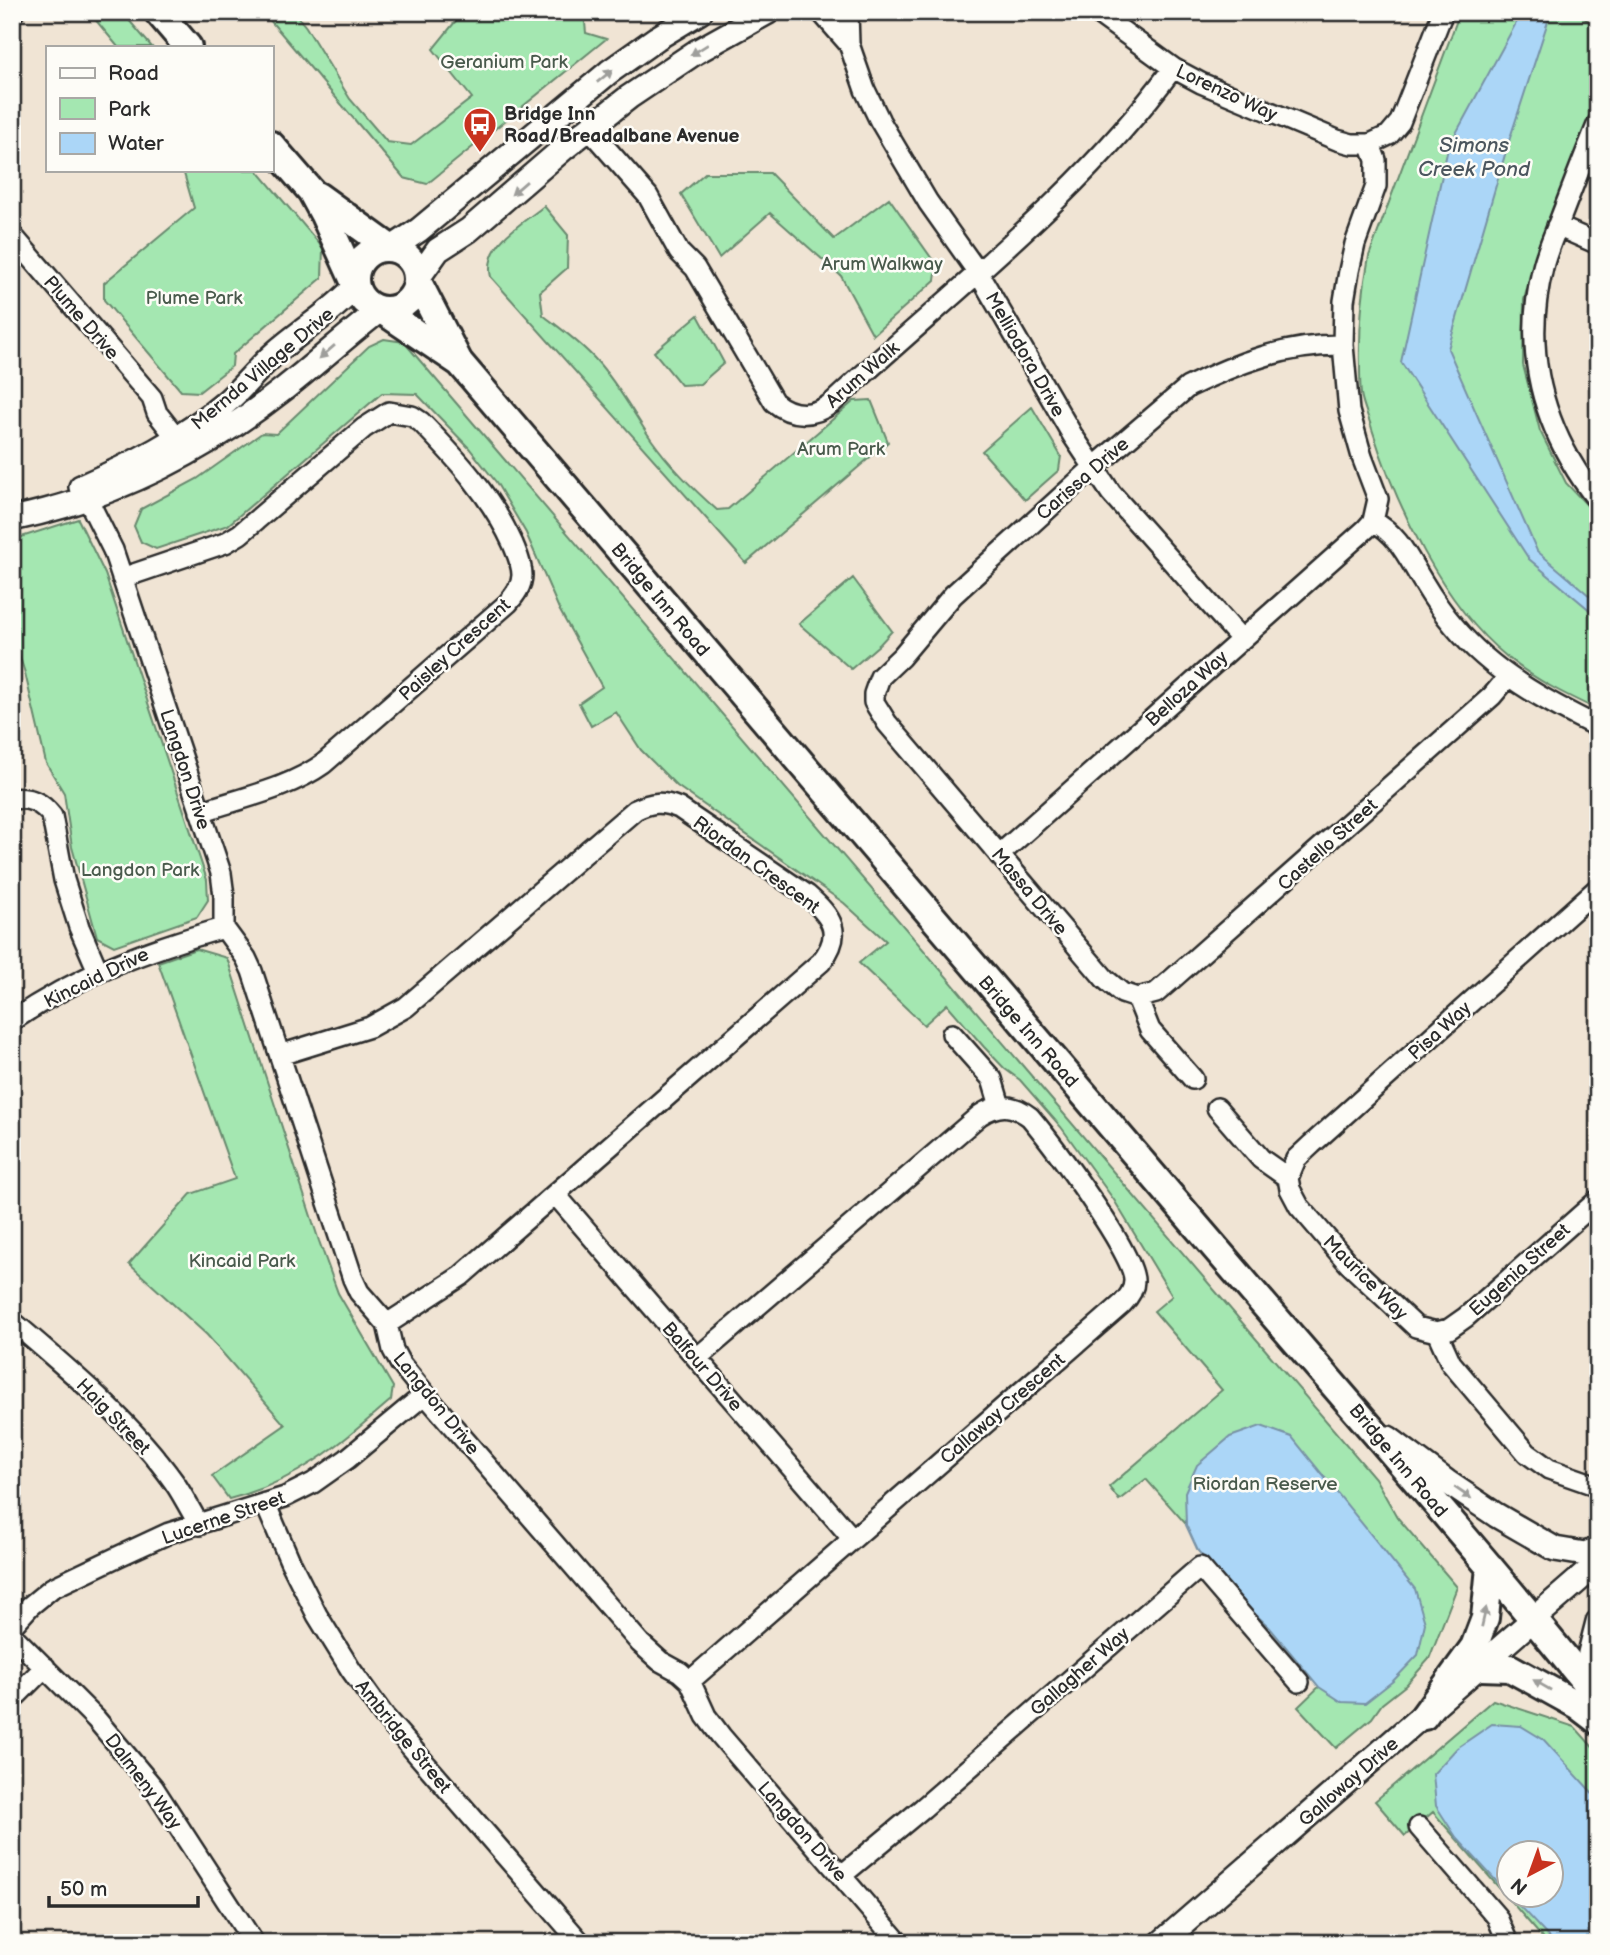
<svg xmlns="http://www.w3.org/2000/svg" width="1610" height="1955" font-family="'Balsamiq Sans',sans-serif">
<rect width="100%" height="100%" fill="#f0e4d4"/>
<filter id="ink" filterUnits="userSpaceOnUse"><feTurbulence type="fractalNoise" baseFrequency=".0143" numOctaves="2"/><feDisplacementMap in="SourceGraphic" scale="14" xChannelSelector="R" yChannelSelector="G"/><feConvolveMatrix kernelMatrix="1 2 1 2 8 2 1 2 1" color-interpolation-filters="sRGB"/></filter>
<g filter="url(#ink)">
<path fill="#a4e7b1" stroke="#68896e" stroke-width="2" fill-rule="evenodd" d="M 89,12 L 122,12 L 152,47 L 118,47 Z
M 263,12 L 294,12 L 306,27 L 350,99 L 387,142 L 411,145 L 472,98 L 433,49 L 463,12 L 584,12 L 586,33 L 606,39 L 427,184 L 404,178 Z
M 1460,12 L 1575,12 L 1590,22 L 1598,32 L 1598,95 L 1540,241 L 1524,300 L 1523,365 L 1540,431 L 1566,483 L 1598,517 L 1598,710 C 1566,695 1533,679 1506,656 C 1443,605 1396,505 1372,429 C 1369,418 1363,406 1361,394 C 1360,385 1360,376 1360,367 C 1359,329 1362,293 1369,256 Z
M 183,170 L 257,170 L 323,248 L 322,278 L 233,354 L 232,366 L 199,392 L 181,391 L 104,300 L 104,283 L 194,208 Z
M 705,173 L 770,173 L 834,239 L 889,198 L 937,266 L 935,280 L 873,335 L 841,276 L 770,213 L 719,258 L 681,194 Z
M 544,206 L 568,235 L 567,268 L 540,292 L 543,315 C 561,329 580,342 596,360 C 618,384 633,413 651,439 C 670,466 692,488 717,510 L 728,509 L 854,401 L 871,400 L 888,442 L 746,563 L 491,277 C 483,244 522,224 544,206 Z
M 698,315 L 724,363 L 700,384 L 681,385 L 654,352 Z
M 384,339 L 404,342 L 1375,1478 L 1397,1517 L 1457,1587 L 1429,1659 L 1406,1685 L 1382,1704 L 1372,1718 L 1336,1748 L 1298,1707 L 1325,1681 L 1146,1479 L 1119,1500 L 1109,1487 L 1222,1390 L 1154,1311 L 1172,1296 L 1114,1200 L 1061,1127 L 1020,1080 L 1005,1069 L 984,1047 L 947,1004 L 924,1025 L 859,963 L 886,941 L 844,903 L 677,786 L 641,750 L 616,712 L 591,726 L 579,703 L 602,687 L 559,609 L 526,533 L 496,482 L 469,448 L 417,394 L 382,393 L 228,525 L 156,549 L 141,542 L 134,526 L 141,509 L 197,479 L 262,433 L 276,434 L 369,346 Z
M 1032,407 L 1061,456 L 1059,470 L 1025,500 L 982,451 Z
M 78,519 L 105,574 L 207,880 L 208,900 L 197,917 L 114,946 L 97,937 L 72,847 L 64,793 L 46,763 L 25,673 L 12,633 L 12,540 Z
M 853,578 L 892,631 L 880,644 L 851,669 L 799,624 Z
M 196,949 L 227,958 L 319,1241 L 338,1293 L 393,1387 L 391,1400 C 339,1445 297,1482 229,1499 L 212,1476 L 285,1425 L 207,1335 L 129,1264 L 191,1194 L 235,1179 L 158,962 Z
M 1493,1700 L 1575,1727 L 1598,1753 L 1598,1943 L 1547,1943 L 1433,1812 L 1405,1836 L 1375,1801 ZM 1508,1854 L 1550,1854 L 1550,1896 L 1508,1896 Z"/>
<path fill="#abd6f7" stroke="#7892a5" stroke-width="2" d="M 1522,12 L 1551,12 L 1509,141 L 1448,349 L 1537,551 L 1598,603 L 1598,617 L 1529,559 L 1401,362 L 1448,148 Z
M 1261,1426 L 1292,1437 L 1415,1589 L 1425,1623 L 1418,1655 L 1393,1681 L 1365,1703 L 1342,1702 L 1319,1687 L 1270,1628 L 1236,1596 L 1198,1551 L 1186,1525 L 1185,1492 L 1197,1465 L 1230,1437 Z
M 1492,1724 L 1521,1726 L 1544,1740 L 1598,1799 L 1598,1943 L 1554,1943 L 1510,1896 L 1550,1896 L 1550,1854 L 1508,1854 L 1508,1894 L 1456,1837 L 1436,1806 L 1433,1774 L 1457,1748 Z"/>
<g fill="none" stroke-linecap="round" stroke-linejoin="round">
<defs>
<path id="minor" d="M 821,12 L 849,44
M 848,12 L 849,44 L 865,90 L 880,121 L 928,202 L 979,274 L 1073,436 L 1111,493 L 1241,639
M 1096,12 L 1173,68 L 1201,83 L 1337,140 L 1352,144 L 1370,144
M 1443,12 L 1400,122 L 1389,135 L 1370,144 L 1376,160 L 1376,186 L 1355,244 L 1349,271 L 1344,301 L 1343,345 L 1349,411 L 1362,457 L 1378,499 L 1373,521 C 1399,535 1408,558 1423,582 C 1432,597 1442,612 1454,626 C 1492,672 1545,701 1598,727
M 12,13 L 14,12
M 1598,123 C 1585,154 1573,186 1561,217 C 1555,233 1547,250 1543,267 C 1521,354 1544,432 1598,501
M 589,129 L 648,196 L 679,252 L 695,268 L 774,402 C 792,417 813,417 832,403 C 950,293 1077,199 1173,68
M 1557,226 L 1598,244
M 12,235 L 152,398 L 157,413 L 176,437
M 88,500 L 113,550 L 221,873 L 224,896 L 224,928 L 246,958 L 252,971 L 353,1279 L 359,1292 L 387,1324 L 393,1350 L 400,1363 L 425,1394 L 640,1643 L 660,1661 L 680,1672 L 690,1681 L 706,1716 L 721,1736 L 899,1943
M 122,578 L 225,543 L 240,534 L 364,428 L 389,412 L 412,416 L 421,422 C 458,460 491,496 513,544 C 517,554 522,564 522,575 C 522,586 515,595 508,603 L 323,764 C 288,789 241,798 200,812
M 12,799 C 30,797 41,802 52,816 L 64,880 L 79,927 L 98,971
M 999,855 L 1366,529 L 1373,521
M 1137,998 L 1156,993 L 1170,981 L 1492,696 L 1508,677
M 12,1021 C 77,976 148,949 224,928
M 952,1034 L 992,1079 L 1000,1106
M 280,1055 L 370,1027 L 406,1007 L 635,810 C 652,802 661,801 679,808 L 807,895 C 832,917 844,933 821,962 L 461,1276 L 387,1324
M 1193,1079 L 1150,1030 L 1137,998 L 1122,993 L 1105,979 L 887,723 L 874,702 L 874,694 L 880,677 L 901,657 L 953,595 L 1093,468 L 1188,387 C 1237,363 1287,344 1343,345
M 1217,1108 L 1261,1159 L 1288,1178 L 1290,1189 L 1299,1206 L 1348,1263 L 1416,1327 L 1437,1332 L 1451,1363 L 1527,1453 L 1549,1469 L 1589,1483
M 1288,1178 L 1296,1159 L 1312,1144 L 1598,888
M 555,1194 L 852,1538
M 12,1321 C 69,1370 130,1420 174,1482 C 183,1495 191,1511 199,1525
M 1437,1332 L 1449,1329 L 1466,1317 L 1598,1200
M 265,1503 L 290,1561 L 317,1615 L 351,1670 L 384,1716 L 581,1943
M 12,1626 L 30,1606 L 52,1588 L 117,1557 L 169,1533 L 285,1497 L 313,1483 L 347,1459 L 425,1394
M 12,1635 L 96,1719 L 153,1787 L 254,1943
M 690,1681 L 1122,1304 C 1128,1298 1134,1290 1134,1281 C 1136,1255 1051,1142 1030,1117 C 1013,1104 999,1103 980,1115 L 697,1358
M 12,1700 L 45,1667
M 1419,1827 L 1497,1917 L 1508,1943
M 842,1875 L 923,1808 L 1200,1567 L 1299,1682"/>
<path id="tertiary" d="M 392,248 L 419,230 L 609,72 L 657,38 L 700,12
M 418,278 L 438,250 L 469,230 L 563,149 L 629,97 L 696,52 L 768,12
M 81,487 C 131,465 183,439 224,404 C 242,389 256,370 274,354 C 302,329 329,315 356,286
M 12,519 C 113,498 204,452 285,388 C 317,363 347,335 380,310
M 1388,1438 L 1447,1482 L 1496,1515 L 1555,1549 L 1585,1554 L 1598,1549
M 1593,1692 L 1590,1653 L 1598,1622
M 1161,1943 L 1598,1563"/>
<path id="secondary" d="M 158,12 L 188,47
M 271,145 L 311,191 L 324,215 L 355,283
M 318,196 L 390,248
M355 279a31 31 0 1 1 62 0a31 31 0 1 1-62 0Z
M 418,282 L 459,362
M 383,311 L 460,363 C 700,645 940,927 1181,1208 C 1320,1371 1463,1531 1598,1698
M 1481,1667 L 1510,1668 L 1577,1705 L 1598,1721
M 1424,1716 L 1474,1647 L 1485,1618 L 1490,1567"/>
</defs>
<use href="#minor" stroke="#2b2b2b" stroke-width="24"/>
<use href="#tertiary" stroke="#2b2b2b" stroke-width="28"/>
<use href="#secondary" stroke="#2b2b2b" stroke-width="32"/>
<use href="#minor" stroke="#fdfcf7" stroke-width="19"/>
<use href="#tertiary" stroke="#fdfcf7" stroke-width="23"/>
<use href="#secondary" stroke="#fdfcf7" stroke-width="26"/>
</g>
<defs><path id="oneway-solid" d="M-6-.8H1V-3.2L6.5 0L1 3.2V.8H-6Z" transform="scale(1.75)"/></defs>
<g fill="#9e9e9b">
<use href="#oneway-solid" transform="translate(699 50) rotate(148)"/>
<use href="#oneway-solid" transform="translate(605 76) rotate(-39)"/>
<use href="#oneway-solid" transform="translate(519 188) rotate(139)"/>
<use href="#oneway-solid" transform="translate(327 352) rotate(139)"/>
<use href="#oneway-solid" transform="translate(1463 1493) rotate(34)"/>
<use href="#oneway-solid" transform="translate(1484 1617) rotate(-77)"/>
<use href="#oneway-solid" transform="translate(1542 1685) rotate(-150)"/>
</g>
</g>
<defs>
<symbol id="bus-pin" viewBox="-11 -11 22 30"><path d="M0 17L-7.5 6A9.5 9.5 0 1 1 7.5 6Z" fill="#c8321e" stroke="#fdfcf7"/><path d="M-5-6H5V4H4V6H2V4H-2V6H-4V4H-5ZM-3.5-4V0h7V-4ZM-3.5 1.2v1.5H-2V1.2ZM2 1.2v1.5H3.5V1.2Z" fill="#fff"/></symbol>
</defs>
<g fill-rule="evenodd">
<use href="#bus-pin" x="461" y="105" width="38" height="52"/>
</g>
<g text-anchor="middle" stroke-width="5" stroke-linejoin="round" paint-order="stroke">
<g font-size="19" fill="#495a4c" stroke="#fdfcf7">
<text x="504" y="68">Geranium Park</text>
<text x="882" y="270">Arum Walkway</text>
<text x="194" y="304">Plume Park</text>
<text x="841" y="455">Arum Park</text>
<text x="140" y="876">Langdon Park</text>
<text x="242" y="1267">Kincaid Park</text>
<text x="1265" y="1490">Riordan Reserve</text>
</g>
<g font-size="19" fill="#2b2b2b" stroke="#fdfcf7">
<text transform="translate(1227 92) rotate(25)" y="7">Lorenzo Way</text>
<text transform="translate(82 317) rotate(49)" y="7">Plume Drive</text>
<text transform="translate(1026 354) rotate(60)" y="7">Melliodora Drive</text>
<text transform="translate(262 368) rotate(-40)" y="7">Mernda Village Drive</text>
<text transform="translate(862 374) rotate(-41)" y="7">Arum Walk</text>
<text transform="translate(1082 478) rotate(-41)" y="7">Carissa Drive</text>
<text transform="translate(661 599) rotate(50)" y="7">Bridge Inn Road</text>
<text transform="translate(454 649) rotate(-42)" y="7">Paisley Crescent</text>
<text transform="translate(1186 688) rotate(-42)" y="7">Belloza Way</text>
<text transform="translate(186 769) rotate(72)" y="7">Langdon Drive</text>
<text transform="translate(1327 844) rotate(-42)" y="7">Castello Street</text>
<text transform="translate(757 864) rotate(36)" y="7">Riordan Crescent</text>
<text transform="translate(1030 891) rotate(50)" y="7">Massa Drive</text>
<text transform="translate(96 977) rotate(-26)" y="7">Kincaid Drive</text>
<text transform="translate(1439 1030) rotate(-42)" y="7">Pisa Way</text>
<text transform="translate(1029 1031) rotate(49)" y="7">Bridge Inn Road</text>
<text transform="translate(1519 1269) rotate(-42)" y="7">Eugenia Street</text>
<text transform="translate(1366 1277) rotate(45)" y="7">Maurice Way</text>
<text transform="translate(703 1366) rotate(49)" y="7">Balfour Drive</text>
<text transform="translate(437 1403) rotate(51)" y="7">Langdon Drive</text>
<text transform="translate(1002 1408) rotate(-41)" y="7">Callaway Crescent</text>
<text transform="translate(114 1416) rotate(46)" y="7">Haig Street</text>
<text transform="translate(1399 1460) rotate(50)" y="7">Bridge Inn Road</text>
<text transform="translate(223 1517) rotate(-19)" y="7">Lucerne Street</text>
<text transform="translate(1079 1671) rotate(-41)" y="7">Gallagher Way</text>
<text transform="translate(404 1736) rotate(51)" y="7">Ambridge Street</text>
<text transform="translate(144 1781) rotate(53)" y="7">Dalmeny Way</text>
<text transform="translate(1348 1781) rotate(-41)" y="7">Galloway Drive</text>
<text transform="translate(803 1831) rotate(49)" y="7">Langdon Drive</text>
</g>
<g font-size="19" font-weight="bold" fill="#2b2b2b" stroke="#fdfcf7" text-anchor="start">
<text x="504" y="120">Bridge Inn<tspan x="504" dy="22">Road/Breadalbane Avenue</tspan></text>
</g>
<g font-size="21" font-style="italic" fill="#4b565e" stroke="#fdfcf7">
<text x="1474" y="152">Simons<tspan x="1474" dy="24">Creek Pond</tspan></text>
</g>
</g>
<rect width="1610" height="1955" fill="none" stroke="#fdfcf7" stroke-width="42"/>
<rect x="21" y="21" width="1568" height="1913" fill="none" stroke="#2b2b2b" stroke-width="2.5" filter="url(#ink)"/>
<rect x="46" y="46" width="228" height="126" fill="#fdfcf7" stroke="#a9a8a5" stroke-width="2"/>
<rect x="60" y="68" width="35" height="10" fill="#fdfcf7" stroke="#a9a8a5" stroke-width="2"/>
<text x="108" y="80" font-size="21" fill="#2b2b2b">Road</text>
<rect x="60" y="98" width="35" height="21" fill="#a4e7b1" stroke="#a9a8a5" stroke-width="2"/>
<text x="108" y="116" font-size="21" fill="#2b2b2b">Park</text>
<rect x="60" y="133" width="35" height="21" fill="#abd6f7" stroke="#a9a8a5" stroke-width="2"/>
<text x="108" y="150" font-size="21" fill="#2b2b2b">Water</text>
<g transform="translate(1530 1874) rotate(221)"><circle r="33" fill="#fdfcf7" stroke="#a9a8a5" stroke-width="2"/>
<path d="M0-5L12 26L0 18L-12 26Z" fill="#c8321e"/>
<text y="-10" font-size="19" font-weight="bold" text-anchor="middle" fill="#2b2b2b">N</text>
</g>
<path d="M49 1896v10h149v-10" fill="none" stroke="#2b2b2b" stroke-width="3.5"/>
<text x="60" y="1896" font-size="21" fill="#2b2b2b" stroke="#fdfcf7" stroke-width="5" paint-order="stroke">50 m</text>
</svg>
